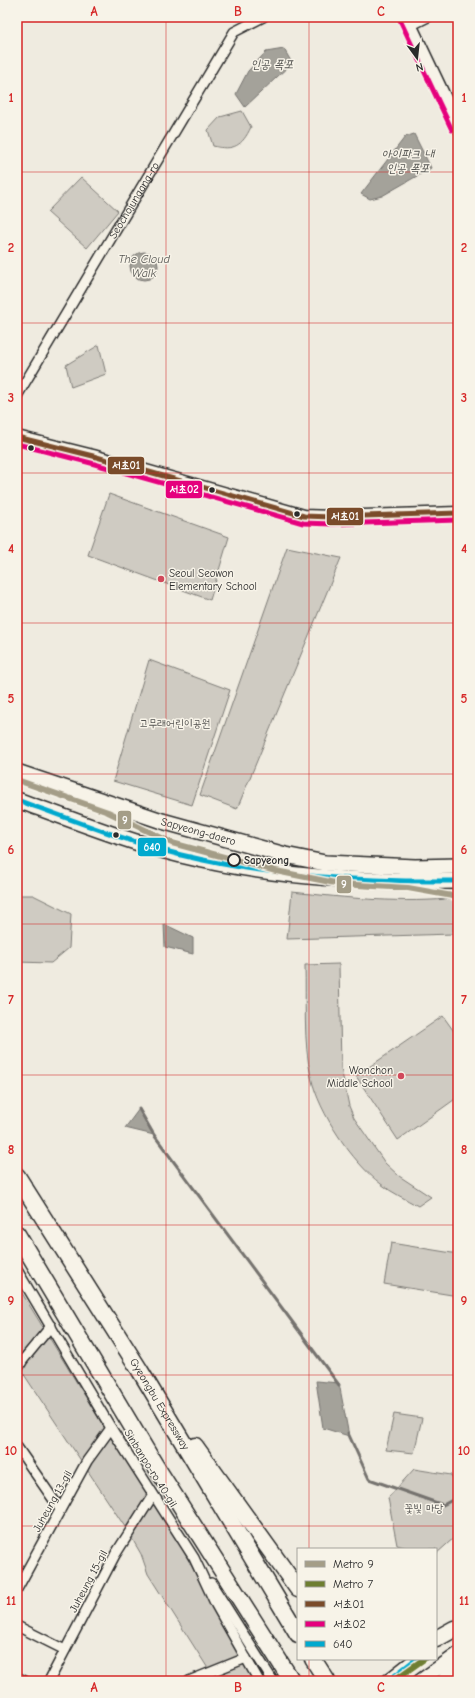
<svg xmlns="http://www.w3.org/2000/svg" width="475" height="1698" font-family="'Comic Neue','Poor Story',sans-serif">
<rect width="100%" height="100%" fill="#efebe0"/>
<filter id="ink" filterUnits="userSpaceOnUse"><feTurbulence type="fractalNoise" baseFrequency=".025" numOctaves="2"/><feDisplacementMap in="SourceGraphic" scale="8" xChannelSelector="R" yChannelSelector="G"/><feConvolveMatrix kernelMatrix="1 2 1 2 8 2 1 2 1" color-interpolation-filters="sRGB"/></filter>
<g filter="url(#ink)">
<path fill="#cfcbc2" stroke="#7d7b76" d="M 242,111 L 251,127 C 242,146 234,151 213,146 L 208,130 L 220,117 Z
M 81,177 L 118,211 L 87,248 L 47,212 Z
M 99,345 L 106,374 L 71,387 L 66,365 Z
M 109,494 L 229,537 L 210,600 L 88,555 Z
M 287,547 L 341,558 L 237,809 L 200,795 Z
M 149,660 L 230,690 L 192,805 L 113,781 Z
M 292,892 C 347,898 403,904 458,898 L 458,903 L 454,904 L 453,934 L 287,939 Z
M 17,895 L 33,895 L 71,914 L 69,948 L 51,963 L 17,962 Z
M 339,964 L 341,1068 L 349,1106 L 354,1118 L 385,1163 L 399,1176 L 431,1197 L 418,1206 C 406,1199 392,1193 381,1184 C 352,1162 319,1113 311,1077 C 303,1042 306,1000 305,965 Z
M 443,1016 L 458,1037 L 458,1097 L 398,1140 L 356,1076 Z
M 391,1243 L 458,1254 L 458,1296 L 384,1284 Z
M 17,1285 L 104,1427 L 177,1539 L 253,1681 L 216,1681 L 148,1574 L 141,1554 L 127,1530 L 17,1364 Z
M 394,1414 L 422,1418 L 414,1453 L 386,1450 Z
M 414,1469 L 451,1475 L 458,1488 L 458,1519 L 456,1536 L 436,1554 L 436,1549 L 411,1549 L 397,1545 L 388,1498 Z"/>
<path fill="#a4a29a" stroke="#74726e" d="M 284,49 L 292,63 L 245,107 L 236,94 L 248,71 L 266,52 Z
M 414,134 L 431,168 L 382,196 L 370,199 L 361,194 L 405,137 Z
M130 266a14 14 0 1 1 28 0a14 14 0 1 1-28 0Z
M 164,924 L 193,938 L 193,954 L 165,947 Z
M 139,1109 L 154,1135 L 125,1128 Z
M 316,1381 L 339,1383 L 349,1436 L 323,1428 Z"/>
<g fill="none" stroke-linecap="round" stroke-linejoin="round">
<path stroke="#74726e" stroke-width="3" d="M 139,1109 L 154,1135 L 339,1385
M 348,1433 L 369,1479 L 443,1505 L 458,1497"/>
<defs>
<g id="minor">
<path d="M 410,26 L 428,17"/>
<path id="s1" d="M 17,396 L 234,32 L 263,17"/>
<path d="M 17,1270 L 111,1428 L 194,1558 L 216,1605 L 259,1681"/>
<path d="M 17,1370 L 23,1360 L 51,1326"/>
<path d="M 17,1447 L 60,1509"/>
<path d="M 211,1583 L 273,1681"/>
<path d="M 17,1589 L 87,1461 L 111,1428"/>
<path d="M 17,1626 L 65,1650"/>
<path d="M 17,1677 L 25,1681"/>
<path d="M 49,1681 L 115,1555 L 153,1495"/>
<path d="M 189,1681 L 246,1658"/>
</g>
<path id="tertiary" d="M 17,437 L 93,456 L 304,516 L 332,517 L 458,513"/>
<path id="secondary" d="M 406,17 L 458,127
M 388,1681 L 416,1659
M 420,1681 L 458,1654"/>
<g id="primary">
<path id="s2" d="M 17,772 L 162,821 L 285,855 L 325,863 L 415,867 L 458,866"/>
<path d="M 17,800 C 71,819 125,841 181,855 C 271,877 365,883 458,881"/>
</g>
<g id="trunk">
<path id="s3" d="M 17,1176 L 139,1369 L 298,1634"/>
<path d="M 17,1234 L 155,1465 L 292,1681"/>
<path d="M 195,1446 L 298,1589"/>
<path d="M 436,1639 L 454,1629"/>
<path d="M 313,1659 L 327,1681"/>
<path d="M 445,1681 L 458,1665"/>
</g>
</defs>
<use href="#minor" stroke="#2b2b2b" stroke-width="12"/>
<use href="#tertiary" stroke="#2b2b2b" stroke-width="15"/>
<use href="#secondary" stroke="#2b2b2b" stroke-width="16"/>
<use href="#primary" stroke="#2b2b2b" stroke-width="18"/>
<use href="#trunk" stroke="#2b2b2b" stroke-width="19"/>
<use href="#minor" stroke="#f7f3e8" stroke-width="9"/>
<use href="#tertiary" stroke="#f7f3e8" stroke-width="12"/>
<use href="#secondary" stroke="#f7f3e8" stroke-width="13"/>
<use href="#primary" stroke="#f7f3e8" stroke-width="15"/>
<use href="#trunk" stroke="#f7f3e8" stroke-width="16"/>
<defs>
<path id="bus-1" d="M 17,437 L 93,456 L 304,516 L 332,517 L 458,513"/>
<path id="bus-2" d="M 400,20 L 452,130
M 17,444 L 91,463 L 303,523 L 332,524 L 458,520"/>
<path id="bus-3" d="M 17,800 C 71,819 125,841 181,855 C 272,877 365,882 458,881
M 388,1681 L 416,1659"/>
</defs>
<use href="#bus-1" stroke="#f7f3e8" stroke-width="8"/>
<use href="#bus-2" stroke="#f7f3e8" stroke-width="8"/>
<use href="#bus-3" stroke="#f7f3e8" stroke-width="8"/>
<use href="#bus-1" stroke="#7a4b2a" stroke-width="5"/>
<use href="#bus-2" stroke="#e5007d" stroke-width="5"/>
<use href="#bus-3" stroke="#00a9ce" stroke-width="5"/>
<defs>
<path id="metro-1" d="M 17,780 L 108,812 L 172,843 L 276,871 L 340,884 L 408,888 L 458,897"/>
<path id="metro-2" d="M 393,1681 L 424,1659"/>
</defs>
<use href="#metro-1" stroke="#f7f3e8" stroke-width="9"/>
<use href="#metro-2" stroke="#f7f3e8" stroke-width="9"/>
<use href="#metro-1" stroke="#a49d87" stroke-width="6"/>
<use href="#metro-2" stroke="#6e7e31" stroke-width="6"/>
</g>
</g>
<path fill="none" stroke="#d62828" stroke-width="1" stroke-opacity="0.55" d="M 166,17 L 166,1681M 309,17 L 309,1549M 17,172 L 458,172M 17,323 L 458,323M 17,473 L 458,473M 17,623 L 458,623M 17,774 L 458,774M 17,924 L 458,924M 17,1075 L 458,1075M 17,1225 L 458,1225M 17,1375 L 458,1375M 17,1526 L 458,1526M 309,1659 L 309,1681"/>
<g fill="#2b2b2b" stroke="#f7f3e8" stroke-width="1.5">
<circle cx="31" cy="448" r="3.5"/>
<circle cx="212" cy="490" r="3.5"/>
<circle cx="297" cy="514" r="3.5"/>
<circle cx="116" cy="835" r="3.5"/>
</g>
<g fill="#d1495b" stroke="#f7f3e8" stroke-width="1.5">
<circle cx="161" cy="579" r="4"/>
<circle cx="401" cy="1076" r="4"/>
</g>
<circle fill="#f7f3e8" stroke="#2b2b2b" stroke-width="2" cx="234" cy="860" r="6"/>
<g text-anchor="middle" stroke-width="3" stroke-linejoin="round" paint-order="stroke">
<g font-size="11" fill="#2b2b2b" stroke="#f7f3e8">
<text dy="4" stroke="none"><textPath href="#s1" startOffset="228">Seochojungang-ro</textPath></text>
<text dy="4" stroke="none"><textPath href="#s2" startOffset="191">Sapyeong-daero</textPath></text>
<text dy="4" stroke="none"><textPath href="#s3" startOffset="269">Gyeongbu Expressway</textPath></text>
<text transform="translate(151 1468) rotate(58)" y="4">Sinbanpo-ro 40-gil</text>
<text transform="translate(52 1501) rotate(-61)" y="4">Juheung 13-gil</text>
<text transform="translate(88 1581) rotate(-62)" y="4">Juheung 15-gil</text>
</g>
<g font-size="11" fill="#2b2b2b" stroke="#f7f3e8" text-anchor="start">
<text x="169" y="577">Seoul Seowon<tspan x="169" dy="13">Elementary School</tspan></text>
<text x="393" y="1074" text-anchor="end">Wonchon<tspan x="393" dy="13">Middle School</tspan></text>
</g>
<g font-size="11" fill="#545351" stroke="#f7f3e8">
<text x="175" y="727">고무래어린이공원</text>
<text x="424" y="1512">꽃빛 마당</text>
</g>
<g font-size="11" font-weight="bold" fill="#2b2b2b" stroke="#f7f3e8" text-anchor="start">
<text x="244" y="864">Sapyeong</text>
</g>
<g font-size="12" font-style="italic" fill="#555552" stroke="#f7f3e8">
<text x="272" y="68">인공 폭포</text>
<text x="408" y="158">아이파크 내<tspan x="408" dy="14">인공 폭포</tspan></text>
<text x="144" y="263">The Cloud<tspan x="144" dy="14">Walk</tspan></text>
</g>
</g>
<g stroke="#f7f3e8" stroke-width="1.5">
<rect x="107" y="456" width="38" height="19" rx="4" fill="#7a4b2a"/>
<rect x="165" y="480" width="38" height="19" rx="4" fill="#e5007d"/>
<rect x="326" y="507" width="38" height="19" rx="4" fill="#7a4b2a"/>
<rect x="117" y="810" width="15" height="20" rx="4" fill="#a49d87"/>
<rect x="137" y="837" width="30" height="20" rx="4" fill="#00a9ce"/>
<rect x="336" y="875" width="16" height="19" rx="4" fill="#a49d87"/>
</g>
<g font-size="11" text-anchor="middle" font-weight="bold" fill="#fff">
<text x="126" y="469">서초01</text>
<text x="184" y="493">서초02</text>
<text x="345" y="520">서초01</text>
<text x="125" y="824">9</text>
<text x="152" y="851">640</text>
<text x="344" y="888">9</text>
</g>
<rect width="475" height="1698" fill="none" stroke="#f7f3e8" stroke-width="44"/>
<rect x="297" y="1548" width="140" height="112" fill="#f7f3e8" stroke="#a5a39c"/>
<rect x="305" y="1561" width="20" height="6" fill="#a49d87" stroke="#a5a39c"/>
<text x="333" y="1568" font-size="12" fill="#2b2b2b">Metro 9</text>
<rect x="305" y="1581" width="20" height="6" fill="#6e7e31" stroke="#a5a39c"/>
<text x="333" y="1588" font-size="12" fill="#2b2b2b">Metro 7</text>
<rect x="305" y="1601" width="20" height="6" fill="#7a4b2a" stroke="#a5a39c"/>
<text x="333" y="1608" font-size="12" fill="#2b2b2b">서초01</text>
<rect x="305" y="1621" width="20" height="6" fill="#e5007d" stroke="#a5a39c"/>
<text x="333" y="1628" font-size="12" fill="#2b2b2b">서초02</text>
<rect x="305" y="1641" width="20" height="6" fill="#00a9ce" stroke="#a5a39c"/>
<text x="333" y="1648" font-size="12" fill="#2b2b2b">640</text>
<g transform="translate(417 58) rotate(165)" stroke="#f7f3e8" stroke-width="3" paint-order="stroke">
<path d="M0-3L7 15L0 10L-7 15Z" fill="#2b2b2b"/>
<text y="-6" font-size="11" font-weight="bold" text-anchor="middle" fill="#2b2b2b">N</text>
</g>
<rect x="22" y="22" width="431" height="1654" fill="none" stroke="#d62828" stroke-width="1.5"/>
<g font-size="13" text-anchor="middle" font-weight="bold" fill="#d62828">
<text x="94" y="16">A</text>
<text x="238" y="16">B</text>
<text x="381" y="16">C</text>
<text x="11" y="102">1</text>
<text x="464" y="102">1</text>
<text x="11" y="252">2</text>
<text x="464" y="252">2</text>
<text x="11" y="402">3</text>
<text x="464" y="402">3</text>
<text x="11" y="553">4</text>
<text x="464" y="553">4</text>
<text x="11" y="703">5</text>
<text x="464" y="703">5</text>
<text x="11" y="854">6</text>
<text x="464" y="854">6</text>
<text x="11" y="1004">7</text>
<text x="464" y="1004">7</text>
<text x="11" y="1154">8</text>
<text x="464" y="1154">8</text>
<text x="11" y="1305">9</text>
<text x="464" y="1305">9</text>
<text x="11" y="1455">10</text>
<text x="464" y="1455">10</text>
<text x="11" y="1605">11</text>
<text x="464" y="1605">11</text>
<text x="94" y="1692">A</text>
<text x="238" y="1692">B</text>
<text x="381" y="1692">C</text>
</g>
</svg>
